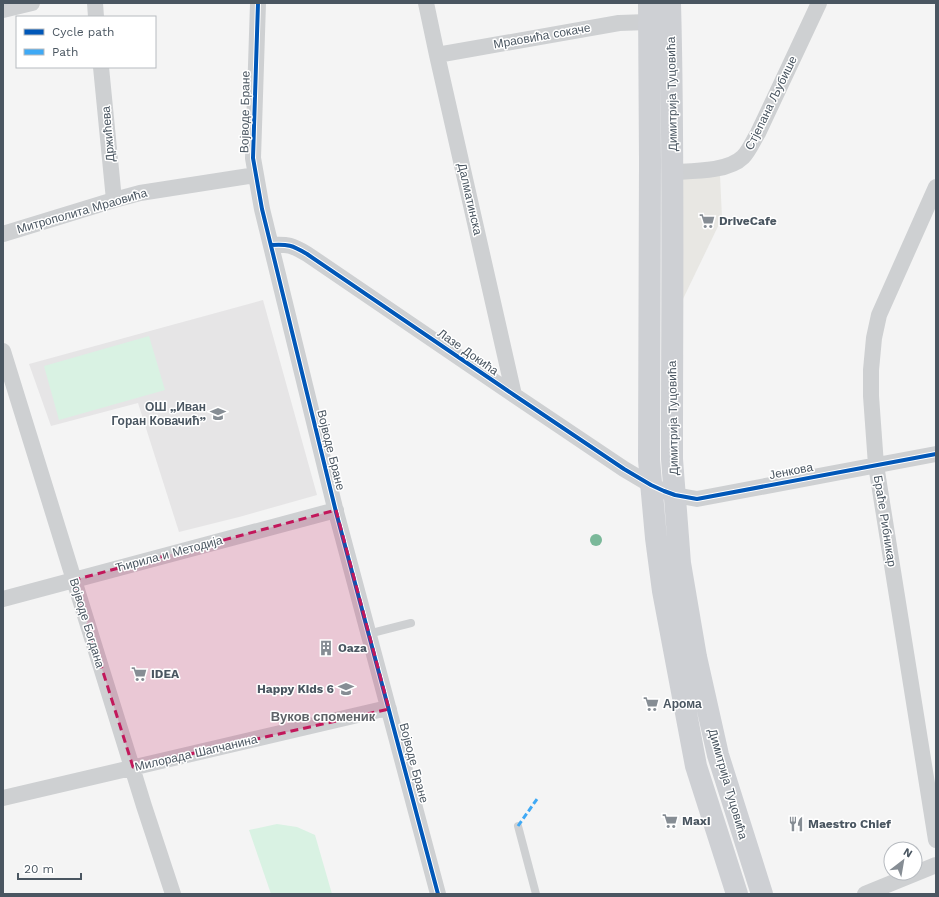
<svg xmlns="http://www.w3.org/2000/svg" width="939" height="897" font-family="'Work Sans',sans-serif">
<rect width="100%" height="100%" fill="#f4f4f4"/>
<path fill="#e8e7e3" d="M 720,175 L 722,218 L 683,299 L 681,178 Z"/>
<path fill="#e6e5e6" d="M 263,300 L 317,495 L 239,517 L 179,532 L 138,403 L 51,426 L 29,364 Z"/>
<path fill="#d9f2e3" d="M 149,336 L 165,390 L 59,420 L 44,366 Z
M 277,824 L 297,827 L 315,835 L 332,894 L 271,894 L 249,830 Z"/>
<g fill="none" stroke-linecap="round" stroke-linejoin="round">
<path stroke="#ced0d2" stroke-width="8" d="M 368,634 L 411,623
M 518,826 L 536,894"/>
<path stroke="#ced0d2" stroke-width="16" d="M 95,3 L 96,17
M 258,3 L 253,158 L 262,209 L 336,512 L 438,894
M 426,3 L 437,55 L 514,395
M 3,10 L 32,3
M 437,55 L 619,23 L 648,22
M 101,67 L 114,200
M 673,172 C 692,171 728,172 743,157 C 749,151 753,141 758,133 L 819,3
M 936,187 L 879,315 L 874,338 L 871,370 L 871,396 L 876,465 L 936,840
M 3,234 L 114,200 L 140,193 L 256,175
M 271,245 C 288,244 292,245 307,254 L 514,395 L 624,469 L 651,485 L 664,491 L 675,495 L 697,499 L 936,454
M 3,351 L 144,806 L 173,894
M 3,599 L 336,510
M 3,798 L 379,710 L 389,709
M 865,894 L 936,865"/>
<path stroke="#ced0d4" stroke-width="22" d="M 649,3 L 650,162 L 649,460 L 656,538 L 663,591 L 696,766 L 737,894
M 670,3 C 674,149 672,295 672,441 L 672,459 L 680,563 L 696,657 L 718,755 L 762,894"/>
<path stroke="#3fa9f5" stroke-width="3" stroke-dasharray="6 3" stroke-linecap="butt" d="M 518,826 L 537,799"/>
<defs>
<path id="cycleway" d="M 258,3 L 253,158 L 262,209 L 336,512 L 438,894
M 271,245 C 288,244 292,245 307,254 L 514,395 L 624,469 L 651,485 L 664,491 L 675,495 L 697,499 L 936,454"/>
</defs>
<use href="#cycleway" stroke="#fff" stroke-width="6"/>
<use href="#cycleway" stroke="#0057b8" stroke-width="4"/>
</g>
<circle fill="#7ab899" cx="596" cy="540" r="6"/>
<path fill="#c2185b" fill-opacity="0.2" stroke="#c2185b" stroke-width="3" stroke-dasharray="8 5" stroke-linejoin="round" d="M 336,510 L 389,709 L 133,767 L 74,580 Z"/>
<defs>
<symbol id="supermarket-bare" viewBox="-9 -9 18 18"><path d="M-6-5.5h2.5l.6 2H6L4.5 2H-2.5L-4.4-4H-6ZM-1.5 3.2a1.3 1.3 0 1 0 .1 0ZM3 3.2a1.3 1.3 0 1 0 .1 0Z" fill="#868d94" stroke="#fff" stroke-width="2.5" paint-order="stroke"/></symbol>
<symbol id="school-bare" viewBox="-9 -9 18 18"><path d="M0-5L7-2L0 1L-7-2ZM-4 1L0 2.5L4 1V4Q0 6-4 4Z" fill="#868d94" stroke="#fff" stroke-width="2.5" paint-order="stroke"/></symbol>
<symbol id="building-bare" viewBox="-9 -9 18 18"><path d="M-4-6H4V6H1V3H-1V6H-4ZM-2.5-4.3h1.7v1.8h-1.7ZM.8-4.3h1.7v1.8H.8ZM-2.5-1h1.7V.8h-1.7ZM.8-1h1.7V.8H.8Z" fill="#868d94" stroke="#fff" stroke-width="2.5" paint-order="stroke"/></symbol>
<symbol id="restaurant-bare" viewBox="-9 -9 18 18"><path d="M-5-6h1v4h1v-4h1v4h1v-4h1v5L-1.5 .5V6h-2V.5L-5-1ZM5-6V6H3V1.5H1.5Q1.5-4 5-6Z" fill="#868d94" stroke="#fff" stroke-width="2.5" paint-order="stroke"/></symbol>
</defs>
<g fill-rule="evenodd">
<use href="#supermarket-bare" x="696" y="210" width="22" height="22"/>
<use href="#school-bare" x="207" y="403" width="22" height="22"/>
<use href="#building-bare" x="315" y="637" width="22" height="22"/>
<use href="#supermarket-bare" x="128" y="663" width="22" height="22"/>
<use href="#school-bare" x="335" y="678" width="22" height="22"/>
<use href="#supermarket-bare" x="640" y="693" width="22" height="22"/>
<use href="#supermarket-bare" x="659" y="810" width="22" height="22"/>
<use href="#restaurant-bare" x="785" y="813" width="22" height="22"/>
</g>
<g text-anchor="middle" stroke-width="3" stroke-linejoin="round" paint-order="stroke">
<g font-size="12" fill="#4a5661" stroke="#fff">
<text transform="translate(542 36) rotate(-10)" y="4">Мраовића сокаче</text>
<text transform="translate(672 94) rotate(-91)" y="4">Димитрија Туцовића</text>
<text transform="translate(771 103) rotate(-64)" y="4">Стјепана Љубише</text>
<text transform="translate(245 112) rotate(-89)" y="4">Војводе Бране</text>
<text transform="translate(108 134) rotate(-95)" y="4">Држићева</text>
<text transform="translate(470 199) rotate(77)" y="4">Далматинска</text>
<text transform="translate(82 211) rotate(-16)" y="4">Митрополита Мраовића</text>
<text transform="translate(468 352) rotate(35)" y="4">Лазе Докића</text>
<text transform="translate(673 418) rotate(-91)" y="4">Димитрија Туцовића</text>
<text transform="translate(331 450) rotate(76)" y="4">Војводе Бране</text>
<text transform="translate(791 471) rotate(-11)" y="4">Јенкова</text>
<text transform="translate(885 521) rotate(81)" y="4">Браће Рибникар</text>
<text transform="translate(169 554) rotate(-15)" y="4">Ћирила и Методија</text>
<text transform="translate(87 623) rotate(73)" y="4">Војводе Богдана</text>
<text transform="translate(196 753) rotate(-13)" y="4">Милорада Шапчанина</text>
<text transform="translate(414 763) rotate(75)" y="4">Војводе Бране</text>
<text transform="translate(728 784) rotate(74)" y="4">Димитрија Туцовића</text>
</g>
<g font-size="12" font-weight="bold" fill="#4a5661" stroke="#fff" text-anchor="start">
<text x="719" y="225">DriveCafe</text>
<text x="206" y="411" text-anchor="end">ОШ „Иван<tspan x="206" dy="14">Горан Ковачић”</tspan></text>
<text x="338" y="652">Oaza</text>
<text x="151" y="678">IDEA</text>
<text x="334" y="693" text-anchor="end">Happy Kids 6</text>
<text x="663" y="708">Арома</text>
<text x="682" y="825">Maxi</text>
<text x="808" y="828">Maestro Chief</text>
</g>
<g font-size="13" font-weight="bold" fill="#5f6368" stroke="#fff">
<text x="323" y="721">Вуков споменик</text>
</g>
</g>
<rect width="939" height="897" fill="none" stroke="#4a5661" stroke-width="8"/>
<rect x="16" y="16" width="140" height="52" fill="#ffffff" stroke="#b7bbc0"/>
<rect x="24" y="29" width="20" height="6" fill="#0057b8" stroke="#b7bbc0"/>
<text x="52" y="36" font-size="12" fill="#4a5661">Cycle path</text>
<rect x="24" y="49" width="20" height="6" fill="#3fa9f5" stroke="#b7bbc0"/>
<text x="52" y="56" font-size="12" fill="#4a5661">Path</text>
<g transform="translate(903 861) rotate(31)"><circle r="19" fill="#ffffff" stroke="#b7bbc0"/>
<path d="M0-3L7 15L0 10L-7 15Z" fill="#868d94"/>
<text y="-6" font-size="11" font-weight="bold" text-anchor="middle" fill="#4a5661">N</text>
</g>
<path d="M18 873v6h63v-6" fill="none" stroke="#4a5661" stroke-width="2"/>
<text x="24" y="873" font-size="12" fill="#4a5661" stroke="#ffffff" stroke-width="3" paint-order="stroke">20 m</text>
</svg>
